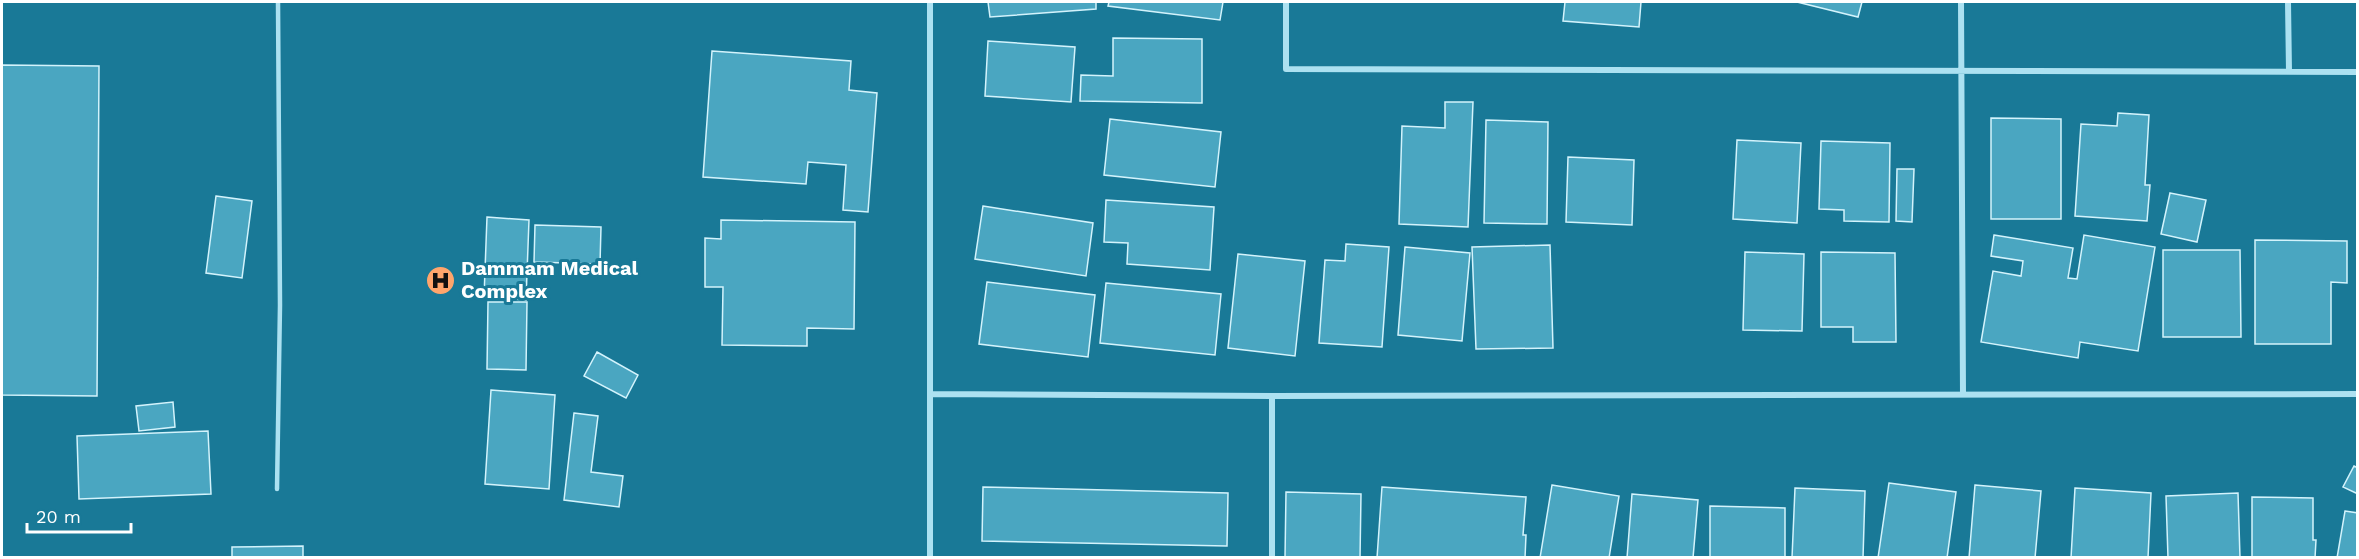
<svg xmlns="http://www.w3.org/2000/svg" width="2359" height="559" font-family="'Work Sans',sans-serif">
<rect width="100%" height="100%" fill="#197997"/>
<path fill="#4aa6c1" stroke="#d3f3fc" stroke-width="1.5" d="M 988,2 L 1096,2 L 1096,9 L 990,17 Z
M 1109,2 L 1223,2 L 1220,20 L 1108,6 Z
M 1565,2 L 1641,2 L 1639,27 L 1563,21 Z
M 1797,2 L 1862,2 L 1858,17 Z
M 1113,38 L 1202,39 L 1202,103 L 1080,101 L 1081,75 L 1113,76 Z
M 988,41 L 1075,47 L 1071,102 L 985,96 Z
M 712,51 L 851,61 L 849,90 L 877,93 L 868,212 L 843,210 L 846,165 L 808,162 L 806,184 L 703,177 Z
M 2,65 L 99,66 L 97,396 L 2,395 Z
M 1445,102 L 1473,102 L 1468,227 L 1399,224 L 1402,126 L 1445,128 Z
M 2118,113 L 2149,115 L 2145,185 L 2150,185 L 2147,221 L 2075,216 L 2081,124 L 2117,126 Z
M 1991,118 L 2061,119 L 2061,219 L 1991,219 Z
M 1110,119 L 1221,132 L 1215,187 L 1104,175 Z
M 1486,120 L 1548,122 L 1547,224 L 1484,223 Z
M 1737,140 L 1801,143 L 1797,223 L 1733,219 Z
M 1821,141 L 1890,143 L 1889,222 L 1844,221 L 1844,210 L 1819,209 Z
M 1568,157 L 1634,160 L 1632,225 L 1566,222 Z
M 1897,169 L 1914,169 L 1912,222 L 1896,221 Z
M 2170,193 L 2206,200 L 2197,242 L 2161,234 Z
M 216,196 L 252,201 L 242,278 L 206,273 Z
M 1106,200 L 1214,207 L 1210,270 L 1127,264 L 1128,243 L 1104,242 Z
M 983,206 L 1093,223 L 1086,276 L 975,259 Z
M 487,217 L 529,220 L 526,300 L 484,297 Z
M 721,220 L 855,222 L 854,329 L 807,328 L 807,346 L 722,345 L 723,287 L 705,287 L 705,238 L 721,239 Z
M 535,225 L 601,227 L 600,264 L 534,262 Z
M 1994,235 L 2073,248 L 2068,278 L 2077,279 L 2084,235 L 2155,247 L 2138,351 L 2080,342 L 2078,358 L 1981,342 L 1993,271 L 2021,276 L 2023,261 L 1991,256 Z
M 2255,240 L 2347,241 L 2347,283 L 2331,282 L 2331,344 L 2255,344 Z
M 1346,244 L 1389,247 L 1382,347 L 1319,343 L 1325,260 L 1345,261 Z
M 1550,245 L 1553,348 L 1476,349 L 1472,247 Z
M 1405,247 L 1470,253 L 1462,341 L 1398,335 Z
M 2163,250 L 2240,250 L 2241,337 L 2163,337 Z
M 1745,252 L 1804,254 L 1802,331 L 1743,330 Z
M 1821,252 L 1895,253 L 1896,342 L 1853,342 L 1853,327 L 1821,327 Z
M 1238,254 L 1305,261 L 1295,356 L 1228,348 Z
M 987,282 L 1095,295 L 1088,357 L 979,344 Z
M 1106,283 L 1221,294 L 1215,355 L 1100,343 Z
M 488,302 L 527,302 L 526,370 L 487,369 Z
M 597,352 L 638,375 L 626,398 L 584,376 Z
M 491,390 L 555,395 L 549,489 L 485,484 Z
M 173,402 L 175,427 L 139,431 L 136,406 Z
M 574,413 L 598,416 L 591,472 L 623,476 L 619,507 L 564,500 Z
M 208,431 L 211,494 L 79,499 L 77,436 Z
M 2354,466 L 2358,468 L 2358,494 L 2343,487 Z
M 1889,483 L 1956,492 L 1947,558 L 1878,558 Z
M 1552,485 L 1619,496 L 1609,558 L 1540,558 Z
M 1975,485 L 2041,491 L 2035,558 L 1969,558 Z
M 983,487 L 1228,493 L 1227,546 L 982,541 Z
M 1382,487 L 1526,497 L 1523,535 L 1526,535 L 1525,558 L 1377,558 Z
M 1795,488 L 1865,491 L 1863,558 L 1792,558 Z
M 2075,488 L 2151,493 L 2148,558 L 2071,558 Z
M 1286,492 L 1361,494 L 1360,558 L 1285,558 Z
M 2238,493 L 2240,558 L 2168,558 L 2166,496 Z
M 1632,494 L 1698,500 L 1693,558 L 1627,558 Z
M 2252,497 L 2313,498 L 2313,540 L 2316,540 L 2315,558 L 2252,558 Z
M 1710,506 L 1785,508 L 1785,558 L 1710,558 Z
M 2345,511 L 2358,513 L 2358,558 L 2337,558 Z
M 303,546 L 303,558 L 232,558 L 232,547 Z"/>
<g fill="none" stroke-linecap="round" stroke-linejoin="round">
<path stroke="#ace1f1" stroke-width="4.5" d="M 277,489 L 280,305 L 278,2"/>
<path stroke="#ace1f1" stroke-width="6" d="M 1286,2 L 1286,69 L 2358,72
M 1961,2 L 1963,394
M 2288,2 L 2289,72
M 930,394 L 1272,396 L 2358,394
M 930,558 L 930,2
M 1272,558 L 1272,396"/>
</g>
<defs>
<symbol id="hospital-disc" viewBox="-11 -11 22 22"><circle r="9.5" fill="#ffa56c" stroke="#197997"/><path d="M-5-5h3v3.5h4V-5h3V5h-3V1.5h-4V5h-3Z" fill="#111"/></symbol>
</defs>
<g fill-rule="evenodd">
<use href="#hospital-disc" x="424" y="264" width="33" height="33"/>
</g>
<g text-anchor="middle" stroke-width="6" stroke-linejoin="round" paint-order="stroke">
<g font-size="20" font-weight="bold" fill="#fff" stroke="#197997" text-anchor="start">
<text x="461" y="275">Dammam Medical<tspan x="461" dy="23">Complex</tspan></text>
</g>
</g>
<rect width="2359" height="559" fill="none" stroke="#ffffff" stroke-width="6"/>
<path d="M27 523v9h104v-9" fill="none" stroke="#ffffff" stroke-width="3"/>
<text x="36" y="523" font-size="18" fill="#ffffff" stroke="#197997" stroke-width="4.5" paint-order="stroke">20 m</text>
</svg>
